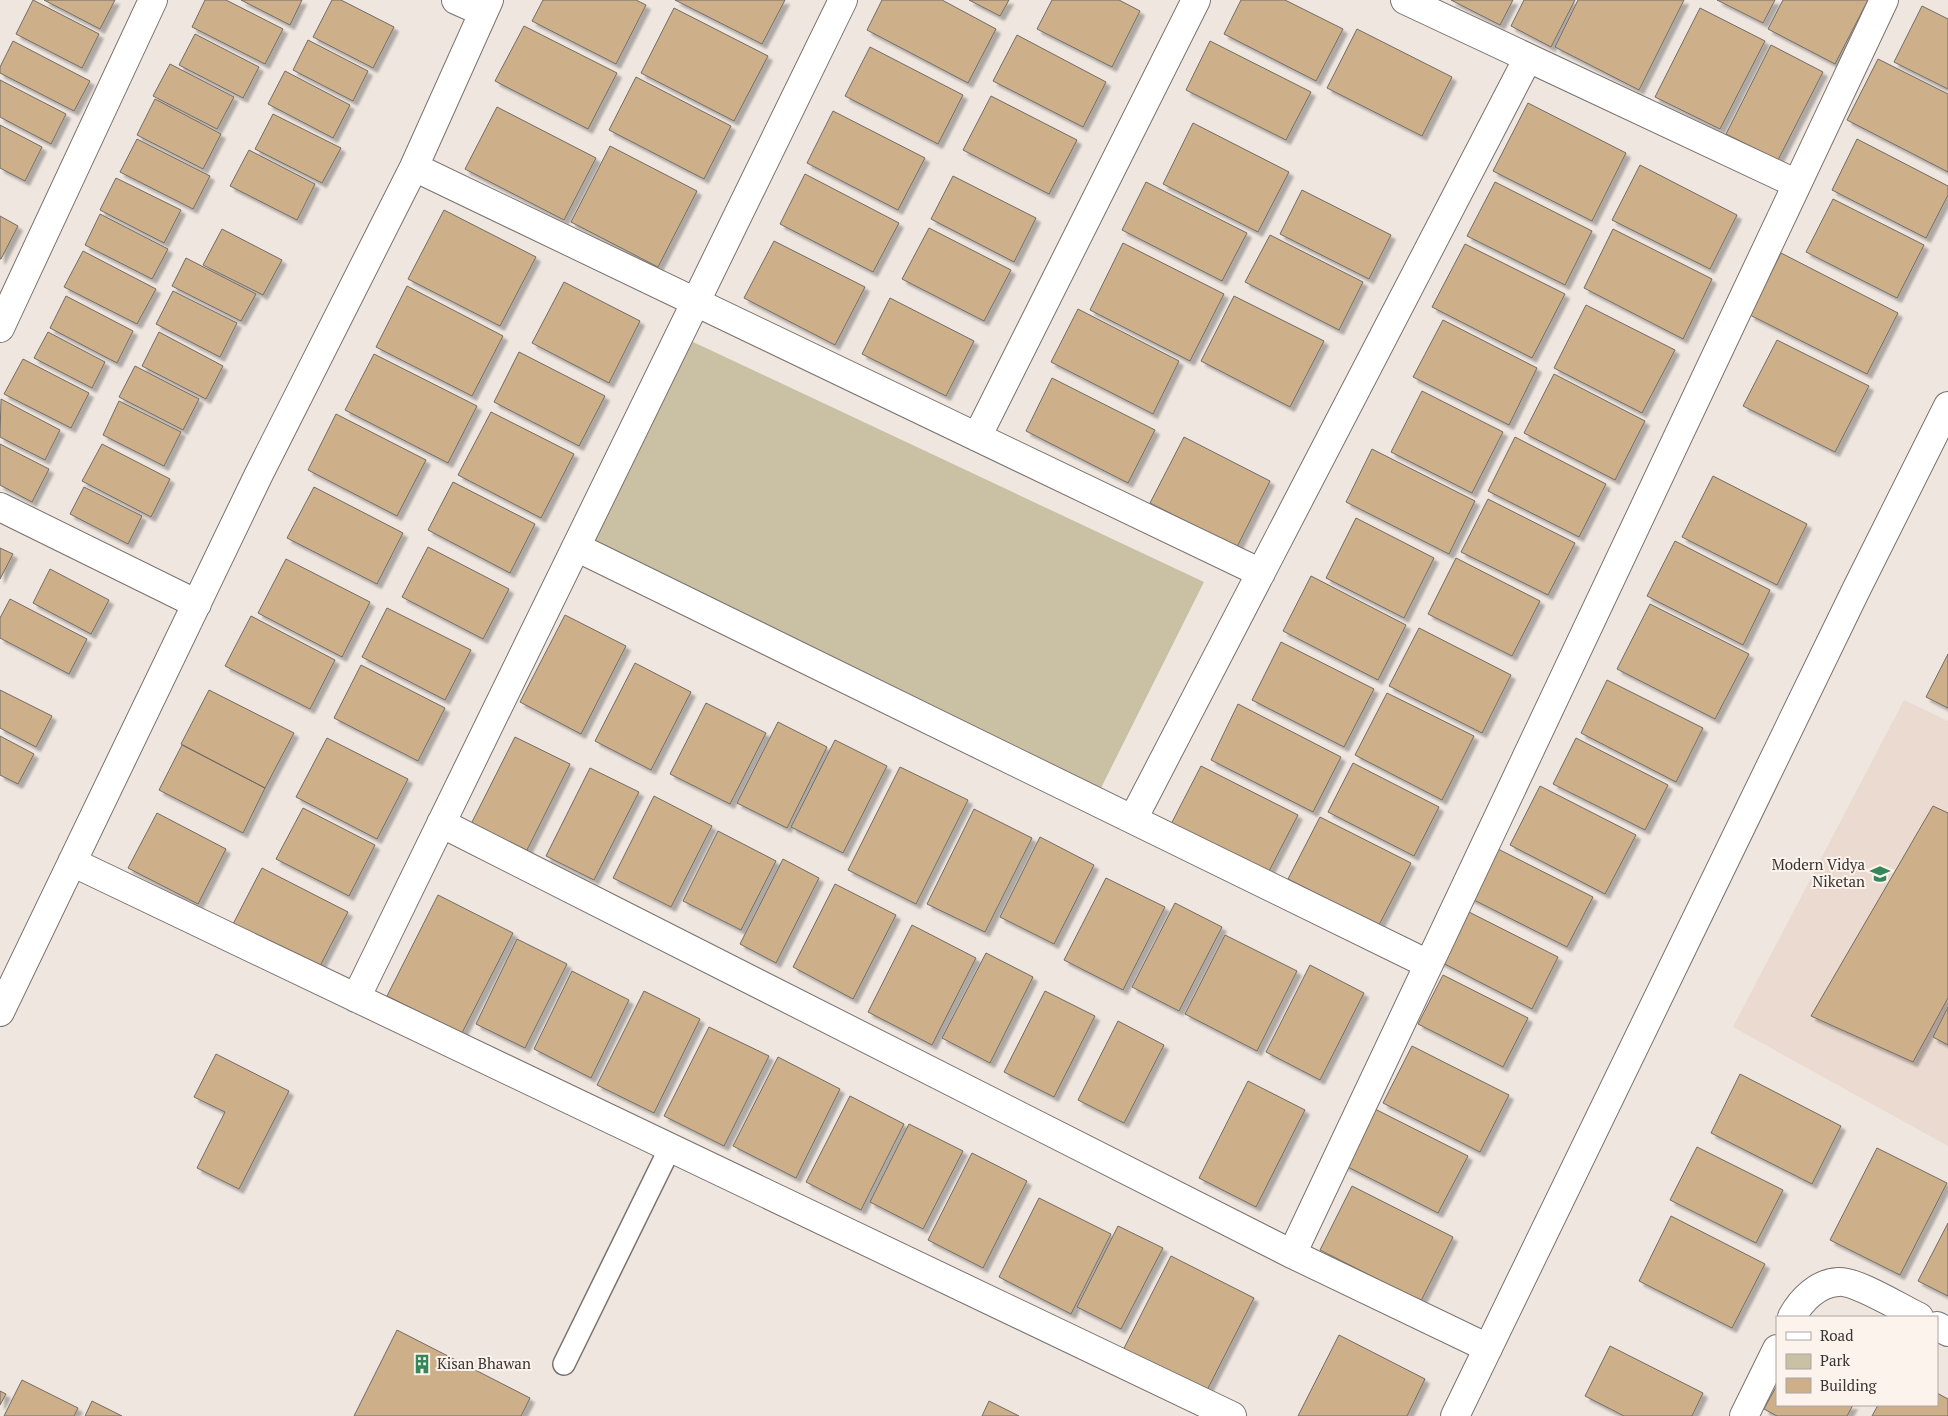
<svg xmlns="http://www.w3.org/2000/svg" width="1948" height="1416" font-family="'PT Serif',serif">
<defs>
<filter id="shadow"><feDropShadow dx="4.5" dy="4.5" stdDeviation="1" flood-color="#0004"/></filter>
</defs>
<rect width="100%" height="100%" fill="#efe6e0"/>
<path fill="#eadad0" d="M 1904,700 L 1948,721 L 1948,1146 L 1733,1027 Z"/>
<path fill="#cac1a5" d="M 691,341 L 1204,582 L 1100,790 L 591,545 Z"/>
<path fill="#cdaf89" stroke="#726d66" filter="url(#shadow)" d="M 33,0 L 99,34 L 82,68 L 16,34 Z
M 44,0 L 115,0 L 100,29 Z
M 205,0 L 226,0 L 283,29 L 265,64 L 192,27 Z
M 241,0 L 302,0 L 290,25 Z
M 332,0 L 341,0 L 394,27 L 373,68 L 313,37 Z
M 543,0 L 636,0 L 646,5 L 616,64 L 532,21 Z
M 675,0 L 785,0 L 762,44 Z
M 882,0 L 942,0 L 996,29 L 968,83 L 867,30 Z
M 969,0 L 1009,0 L 1000,16 Z
M 1052,0 L 1119,0 L 1140,11 L 1112,67 L 1037,29 Z
M 1241,0 L 1285,0 L 1343,29 L 1316,81 L 1224,34 Z
M 1451,0 L 1513,0 L 1500,25 Z
M 1524,0 L 1575,0 L 1551,47 L 1511,26 Z
M 1578,0 L 1684,0 L 1639,90 L 1555,47 Z
M 1717,0 L 1775,0 L 1763,23 Z
M 1783,0 L 1868,0 L 1835,64 L 1768,29 Z
M 1922,6 L 1948,19 L 1948,89 L 1894,62 Z
M 674,8 L 768,56 L 734,121 L 641,73 Z
M 1700,8 L 1765,41 L 1720,129 L 1655,97 Z
M 524,26 L 617,73 L 588,129 L 495,81 Z
M 1357,29 L 1452,77 L 1422,136 L 1327,88 Z
M 195,34 L 259,67 L 243,98 L 179,65 Z
M 1017,35 L 1106,82 L 1083,127 L 993,81 Z
M 308,40 L 368,71 L 353,101 L 293,70 Z
M 13,41 L 90,81 L 74,111 L 0,73 L 0,67 Z
M 1210,41 L 1311,92 L 1286,140 L 1186,90 Z
M 1771,45 L 1823,72 L 1778,160 L 1726,134 Z
M 870,47 L 963,95 L 938,144 L 845,96 Z
M 1878,59 L 1948,94 L 1948,172 L 1847,120 Z
M 170,64 L 234,97 L 217,129 L 153,96 Z
M 285,71 L 350,105 L 333,138 L 268,104 Z
M 636,77 L 731,126 L 704,179 L 609,130 Z
M 0,80 L 66,114 L 51,144 L 0,117 Z
M 991,96 L 1077,140 L 1049,194 L 963,150 Z
M 155,99 L 221,134 L 203,169 L 137,135 Z
M 1528,103 L 1626,153 L 1592,221 L 1493,171 Z
M 497,107 L 596,158 L 564,220 L 465,169 Z
M 833,111 L 925,158 L 898,210 L 807,163 Z
M 273,114 L 341,148 L 322,183 L 255,149 Z
M 1193,123 L 1289,172 L 1258,232 L 1163,184 Z
M 0,125 L 42,147 L 25,181 L 0,168 Z
M 137,139 L 210,176 L 193,209 L 120,172 Z
M 1857,139 L 1948,186 L 1948,195 L 1926,238 L 1832,190 Z
M 610,146 L 697,191 L 658,267 L 571,222 Z
M 249,150 L 315,184 L 297,220 L 230,186 Z
M 1640,165 L 1737,215 L 1710,269 L 1612,220 Z
M 805,174 L 899,223 L 873,272 L 780,224 Z
M 953,176 L 1036,218 L 1014,262 L 931,219 Z
M 116,178 L 181,210 L 164,243 L 100,210 Z
M 1146,182 L 1247,233 L 1222,281 L 1122,230 Z
M 1495,182 L 1592,231 L 1565,285 L 1467,236 Z
M 1302,190 L 1391,235 L 1369,279 L 1280,234 Z
M 1833,199 L 1924,245 L 1897,298 L 1806,252 Z
M 444,210 L 536,257 L 500,326 L 408,279 Z
M 100,214 L 168,249 L 152,279 L 85,245 Z
M 0,216 L 18,226 L 1,259 L 0,259 Z
M 929,228 L 1011,270 L 984,321 L 902,279 Z
M 222,229 L 282,260 L 263,295 L 203,265 Z
M 1613,229 L 1712,279 L 1683,339 L 1584,288 Z
M 1270,235 L 1363,282 L 1339,330 L 1245,282 Z
M 774,241 L 865,287 L 835,345 L 744,298 Z
M 1123,243 L 1224,294 L 1190,361 L 1090,310 Z
M 1465,244 L 1565,294 L 1532,358 L 1432,307 Z
M 83,251 L 156,289 L 137,324 L 64,287 Z
M 1781,253 L 1898,313 L 1867,374 L 1750,315 Z
M 186,258 L 256,294 L 241,321 L 172,286 Z
M 564,282 L 640,321 L 609,383 L 532,343 Z
M 407,286 L 503,336 L 472,396 L 376,347 Z
M 173,291 L 237,323 L 220,357 L 156,324 Z
M 66,296 L 133,331 L 117,363 L 50,328 Z
M 1234,296 L 1324,341 L 1290,407 L 1201,361 Z
M 890,298 L 974,341 L 946,396 L 862,354 Z
M 1586,305 L 1675,350 L 1642,413 L 1554,368 Z
M 1078,309 L 1179,361 L 1153,414 L 1051,362 Z
M 1443,320 L 1537,368 L 1509,425 L 1413,377 Z
M 48,332 L 105,362 L 92,388 L 34,358 Z
M 159,332 L 223,366 L 206,399 L 142,366 Z
M 1777,340 L 1869,386 L 1835,452 L 1743,406 Z
M 519,352 L 605,396 L 579,446 L 494,402 Z
M 374,354 L 477,406 L 448,463 L 345,410 Z
M 23,359 L 89,393 L 71,428 L 4,394 Z
M 135,366 L 199,399 L 183,430 L 119,397 Z
M 1554,374 L 1645,421 L 1615,480 L 1524,433 Z
M 1052,378 L 1155,430 L 1128,483 L 1026,431 Z
M 1422,391 L 1503,432 L 1472,493 L 1391,452 Z
M 1,399 L 60,430 L 45,460 L 0,437 Z
M 119,401 L 181,432 L 164,466 L 103,435 Z
M 491,412 L 574,454 L 541,518 L 458,475 Z
M 336,414 L 426,460 L 397,516 L 308,470 Z
M 1184,437 L 1270,481 L 1237,547 L 1150,503 Z
M 1515,437 L 1606,484 L 1579,537 L 1488,491 Z
M 0,444 L 49,469 L 32,502 L 0,485 Z
M 102,444 L 170,479 L 151,517 L 82,481 Z
M 1372,449 L 1475,501 L 1449,554 L 1346,502 Z
M 1713,476 L 1807,524 L 1777,585 L 1682,537 Z
M 453,482 L 535,524 L 510,573 L 428,530 Z
M 84,487 L 142,516 L 128,544 L 70,514 Z
M 314,487 L 403,533 L 377,584 L 287,538 Z
M 1488,499 L 1575,543 L 1548,595 L 1461,552 Z
M 1356,518 L 1434,558 L 1404,618 L 1326,578 Z
M 1675,541 L 1770,590 L 1743,645 L 1647,596 Z
M 428,547 L 509,589 L 483,639 L 402,597 Z
M 0,548 L 13,554 L 0,579 Z
M 1456,558 L 1540,601 L 1512,656 L 1428,614 Z
M 286,559 L 370,602 L 342,657 L 258,613 Z
M 50,569 L 109,600 L 91,634 L 33,603 Z
M 1311,576 L 1406,625 L 1378,680 L 1283,631 Z
M 10,599 L 87,639 L 69,674 L 0,638 L 0,618 Z
M 1650,604 L 1749,654 L 1715,719 L 1617,669 Z
M 387,608 L 471,650 L 445,700 L 362,657 Z
M 565,615 L 626,646 L 581,734 L 520,702 Z
M 251,616 L 335,660 L 310,709 L 225,666 Z
M 1419,628 L 1511,675 L 1482,733 L 1389,686 Z
M 1281,642 L 1374,689 L 1344,747 L 1252,700 Z
M 1948,654 L 1948,708 L 1926,697 Z
M 635,663 L 691,692 L 651,770 L 595,741 Z
M 361,665 L 445,708 L 418,761 L 334,718 Z
M 1607,680 L 1703,728 L 1676,782 L 1581,733 Z
M 0,690 L 52,716 L 36,747 L 0,728 Z
M 209,690 L 294,733 L 265,788 L 181,744 Z
M 1387,693 L 1474,736 L 1442,800 L 1355,755 Z
M 706,703 L 766,733 L 730,804 L 670,774 Z
M 1238,704 L 1341,757 L 1313,812 L 1211,760 Z
M 778,722 L 827,747 L 787,828 L 737,803 Z
M 0,736 L 34,754 L 18,784 L 0,775 Z
M 515,737 L 570,764 L 526,852 L 471,824 Z
M 327,738 L 408,779 L 377,839 L 296,797 Z
M 1576,738 L 1668,785 L 1645,830 L 1553,784 Z
M 835,740 L 887,766 L 843,853 L 791,827 Z
M 182,745 L 265,788 L 243,833 L 159,790 Z
M 1353,763 L 1439,807 L 1414,856 L 1328,812 Z
M 1201,766 L 1298,815 L 1266,877 L 1169,828 Z
M 900,767 L 968,800 L 916,904 L 848,870 Z
M 590,768 L 639,792 L 594,880 L 546,856 Z
M 1540,786 L 1636,835 L 1605,894 L 1510,845 Z
M 654,796 L 712,826 L 671,907 L 613,878 Z
M 1933,806 L 1948,813 L 1948,998 L 1913,1062 L 1811,1016 Z
M 303,808 L 375,845 L 349,896 L 276,859 Z
M 974,809 L 1032,838 L 985,932 L 927,904 Z
M 157,813 L 226,849 L 198,904 L 128,868 Z
M 1320,817 L 1411,863 L 1379,925 L 1288,879 Z
M 718,831 L 776,861 L 741,930 L 683,901 Z
M 1040,837 L 1094,865 L 1054,944 L 1000,917 Z
M 1494,847 L 1593,897 L 1567,947 L 1468,897 Z
M 783,859 L 819,878 L 776,963 L 740,944 Z
M 262,868 L 348,912 L 319,968 L 233,924 Z
M 1106,878 L 1165,907 L 1123,990 L 1064,960 Z
M 835,884 L 896,915 L 853,999 L 793,967 Z
M 438,895 L 513,933 L 462,1033 L 387,996 Z
M 1175,903 L 1222,927 L 1179,1011 L 1132,987 Z
M 1461,908 L 1558,957 L 1532,1009 L 1435,959 Z
M 912,925 L 976,958 L 932,1045 L 868,1012 Z
M 1225,935 L 1297,971 L 1257,1051 L 1185,1014 Z
M 517,939 L 567,964 L 525,1048 L 476,1024 Z
M 986,953 L 1033,977 L 990,1063 L 942,1038 Z
M 1310,965 L 1364,993 L 1320,1080 L 1266,1052 Z
M 572,971 L 629,1000 L 591,1078 L 534,1049 Z
M 1443,975 L 1528,1018 L 1503,1067 L 1418,1024 Z
M 644,991 L 700,1019 L 654,1113 L 597,1085 Z
M 1045,991 L 1095,1016 L 1054,1097 L 1004,1072 Z
M 1948,1007 L 1948,1045 L 1933,1037 Z
M 1118,1021 L 1164,1045 L 1124,1123 L 1078,1100 Z
M 709,1027 L 769,1056 L 724,1146 L 664,1116 Z
M 1412,1046 L 1509,1095 L 1480,1152 L 1383,1103 Z
M 216,1054 L 289,1091 L 239,1189 L 197,1168 L 225,1112 L 194,1097 Z
M 778,1057 L 840,1089 L 796,1178 L 733,1146 Z
M 1740,1074 L 1841,1126 L 1812,1184 L 1711,1133 Z
M 1248,1081 L 1305,1110 L 1256,1207 L 1199,1178 Z
M 850,1096 L 904,1124 L 861,1210 L 806,1182 Z
M 1371,1107 L 1468,1156 L 1438,1213 L 1342,1164 Z
M 909,1124 L 963,1151 L 923,1229 L 870,1202 Z
M 1697,1147 L 1783,1190 L 1756,1243 L 1670,1200 Z
M 1877,1148 L 1947,1183 L 1900,1275 L 1830,1240 Z
M 972,1153 L 1027,1181 L 983,1268 L 928,1240 Z
M 1352,1186 L 1453,1237 L 1421,1301 L 1320,1250 Z
M 1039,1198 L 1111,1234 L 1071,1314 L 999,1277 Z
M 1671,1216 L 1765,1264 L 1732,1328 L 1639,1281 Z
M 1948,1223 L 1948,1296 L 1918,1281 Z
M 1118,1226 L 1163,1248 L 1121,1329 L 1077,1307 Z
M 1171,1256 L 1254,1298 L 1203,1398 L 1120,1356 Z
M 397,1330 L 530,1398 L 521,1416 L 354,1416 Z
M 1339,1335 L 1425,1379 L 1407,1416 L 1298,1416 Z
M 1610,1346 L 1703,1393 L 1692,1416 L 1624,1416 L 1585,1396 Z
M 22,1380 L 78,1408 L 74,1416 L 4,1416 Z
M 1777,1385 L 1777,1405 L 1853,1405 L 1847,1416 L 1777,1416 L 1764,1409 Z
M 0,1391 L 6,1394 L 0,1405 Z
M 1937,1393 L 1948,1399 L 1948,1416 L 1872,1416 L 1878,1405 L 1937,1405 Z
M 92,1401 L 122,1416 L 85,1416 Z
M 989,1401 L 1019,1416 L 982,1416 Z"/>
<g fill="none" stroke-linecap="round" stroke-linejoin="round">
<defs>
<path id="lane" d="M 564,1364 L 670,1148"/>
<path id="street" d="M 456,0 L 483,12
M 1405,0 L 1797,184
M 414,167 L 1261,573
M 0,328 L 153,0
M 977,437 L 1196,0
M 0,507 L 197,604
M 576,547 L 1428,964
M 1133,819 L 1528,58
M 441,823 L 1292,1254 L 1488,1348
M 72,862 L 1232,1416
M 356,998 L 843,0
M 0,1012 L 258,476 L 414,167 L 489,0
M 1292,1254 L 1884,0
M 1792,1317 C 1801,1300 1818,1283 1838,1282 C 1855,1280 1902,1309 1919,1317
M 1937,1326 L 1948,1332
M 1744,1416 L 1777,1349"/>
<path id="secondary" d="M 1455,1416 L 1856,590 L 1948,406"/>
</defs>
<use href="#lane" stroke="#7a726e" stroke-width="24"/>
<use href="#street" stroke="#7a726e" stroke-width="30"/>
<use href="#secondary" stroke="#7a726e" stroke-width="30"/>
<use href="#lane" stroke="#fff" stroke-width="21"/>
<use href="#street" stroke="#fff" stroke-width="28"/>
<use href="#secondary" stroke="#fff" stroke-width="28"/>
</g>
<defs>
<symbol id="school-bare" viewBox="-9 -9 18 18"><path d="M0-5L7-2L0 1L-7-2ZM-4 1L0 2.5L4 1V4Q0 6-4 4Z" fill="#358759" stroke="#fcf3ed" stroke-width="2.5" paint-order="stroke"/></symbol>
<symbol id="building-bare" viewBox="-9 -9 18 18"><path d="M-4-6H4V6H1V3H-1V6H-4ZM-2.5-4.3h1.7v1.8h-1.7ZM.8-4.3h1.7v1.8H.8ZM-2.5-1h1.7V.8h-1.7ZM.8-1h1.7V.8H.8Z" fill="#358759" stroke="#fcf3ed" stroke-width="2.5" paint-order="stroke"/></symbol>
</defs>
<g fill-rule="evenodd">
<use href="#school-bare" x="1866" y="860" width="28" height="28"/>
<use href="#building-bare" x="408" y="1350" width="28" height="28"/>
</g>
<g text-anchor="middle" stroke-width="4" stroke-linejoin="round" paint-order="stroke">
<g font-size="15" fill="#363331" stroke="#fcf3ed" text-anchor="end">
<text x="1865" y="870">Modern Vidya<tspan x="1865" dy="17">Niketan</tspan></text>
<text x="437" y="1369" text-anchor="start">Kisan Bhawan</text>
</g>
</g>
<rect x="1776" y="1316" width="162" height="90" fill="#fcf3ed" stroke="#ada6a2"/>
<rect x="1786" y="1332" width="25" height="8" fill="#ffffff" stroke="#ada6a2"/>
<text x="1820" y="1341" font-size="15" fill="#363331">Road</text>
<rect x="1786" y="1354" width="25" height="15" fill="#cac1a5" stroke="#ada6a2"/>
<text x="1820" y="1366" font-size="15" fill="#363331">Park</text>
<rect x="1786" y="1378" width="25" height="15" fill="#cdaf89" stroke="#ada6a2"/>
<text x="1820" y="1391" font-size="15" fill="#363331">Building</text>
</svg>
